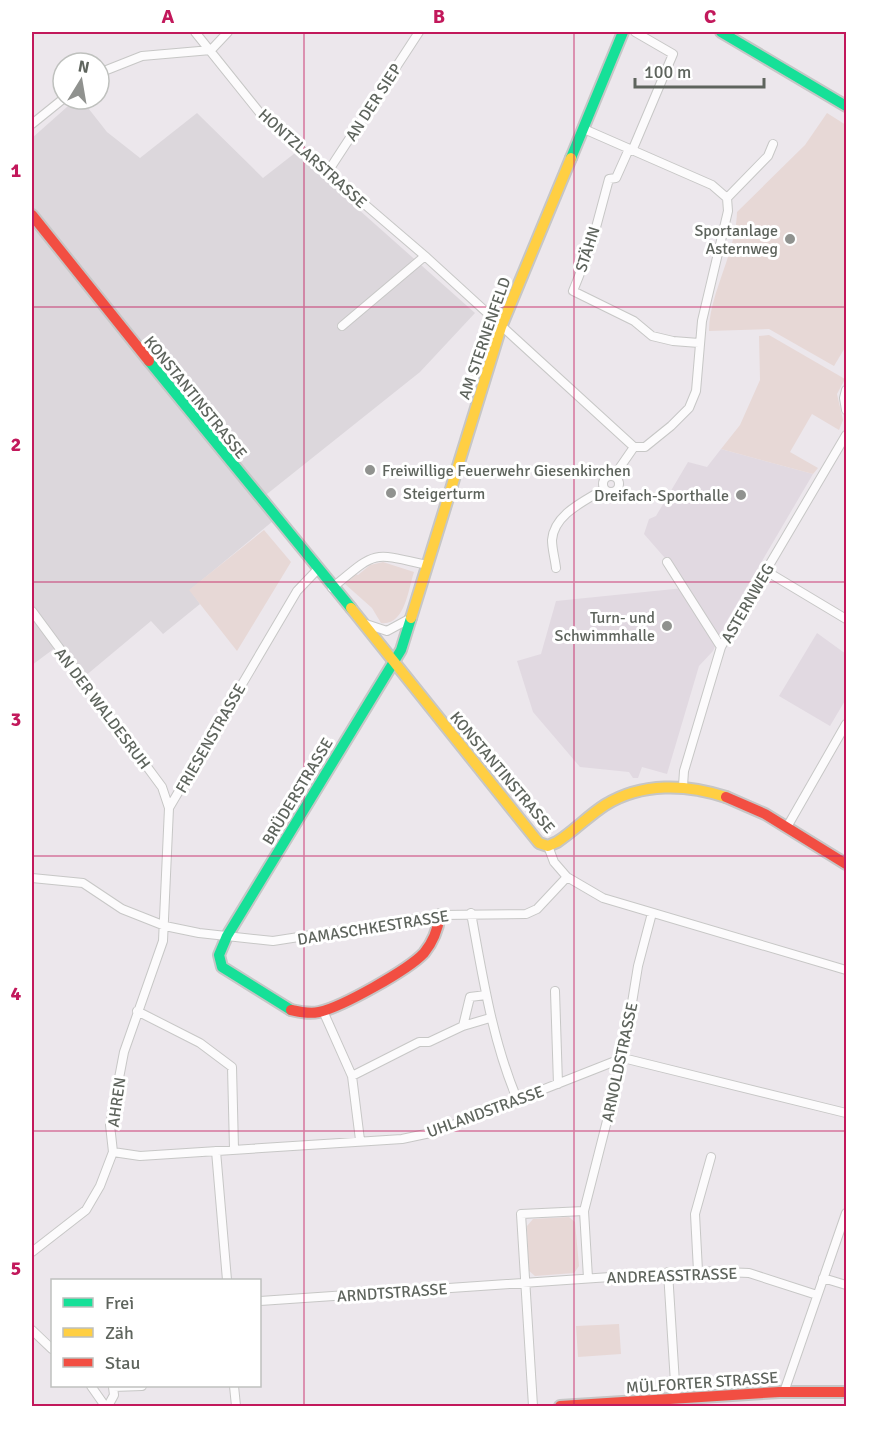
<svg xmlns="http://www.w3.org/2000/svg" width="878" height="1438" font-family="Signika,sans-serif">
<rect width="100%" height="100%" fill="#ece7ec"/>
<path fill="#dcd7dc" d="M 76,99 L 81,99 L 107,132 L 140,158 L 197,113 L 263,178 L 295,153 L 475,313 L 420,372 L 257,502 L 273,521 L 190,590 L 200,604 L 163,634 L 151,621 L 84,677 L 59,645 L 32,665 L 32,138 Z"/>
<path fill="#e1d9e1" d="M 721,449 L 813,474 L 725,624 L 713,651 L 699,666 L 667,774 L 642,767 L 638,778 L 633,778 L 629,772 L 580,767 L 533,712 L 517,661 L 541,654 L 556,601 L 684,588 L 671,565 L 644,534 L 649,519 L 656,516 L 688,462 L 707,467 Z
M 817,633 L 846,654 L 844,671 L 846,699 L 830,726 L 779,696 Z"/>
<path fill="#e7d8d6" d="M 827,113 L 846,125 L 846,346 L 834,366 L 769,329 L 709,331 C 709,294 736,253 737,212 L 805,145 Z
M 769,335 L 845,379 L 837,394 L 843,420 L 839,430 L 812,414 L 790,452 L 818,468 L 813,474 L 721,449 L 740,425 L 760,380 L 759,336 Z
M 264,530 L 291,562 L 237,651 L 189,590 Z
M 383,562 L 414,572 C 408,590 405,626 381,623 L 372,608 L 345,584 L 354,573 L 358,575 L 370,565 Z
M 569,1217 L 575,1222 L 579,1266 L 574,1273 L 535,1276 L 528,1270 L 527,1226 L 533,1219 Z
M 619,1324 L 621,1354 L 578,1357 L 576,1326 Z"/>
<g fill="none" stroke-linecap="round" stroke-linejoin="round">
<defs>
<path id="street" d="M 195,32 L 264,118 L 425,256 L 634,447 L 645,447 L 671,426 L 689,408 L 696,391 L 702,321 L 728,211 L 727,198 L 712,185 L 584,129
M 211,50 L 228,32
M 99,73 L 142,56 L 211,50
M 32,124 L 63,99
M 629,149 L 616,178 L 609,179 L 591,246 L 573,291 L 634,321 L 652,336 L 673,341 L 699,343
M 632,151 L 673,54 L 635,32
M 327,173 L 419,32
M 727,198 L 768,156 L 773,144
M 342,326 L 425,256
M 846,390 L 844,398 L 846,410
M603 484a8 8 0 1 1 16 0a8 8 0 1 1-16 0Z
M 614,476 L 634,447
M 667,562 L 721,647
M 556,568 C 555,559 552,549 552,540 C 554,514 585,501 604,489
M 766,571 L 846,619
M 332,588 C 377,551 370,552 427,565
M 32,611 L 162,787 L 169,808
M 366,624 L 387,631 L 411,618
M 683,786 L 684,771 L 721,647 L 846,435
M 787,827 L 846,724
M 548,846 L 554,862 L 567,877 L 603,898 L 846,970
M 32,878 L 83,883 L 122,909 L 165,926 L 199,933 L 273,941 L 440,915 L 526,914 L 537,909 L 567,877
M 471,913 C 483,978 492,1039 517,1099
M 555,991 L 558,1084
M 137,1011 L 200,1043 L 232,1067 L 234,1149
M 323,1011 L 352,1076 L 360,1140
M 463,1026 L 490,1018
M 352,1076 L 419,1042 L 429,1042 L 463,1026 L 470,997 L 486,995
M 216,1151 L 227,1280
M 113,1152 L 140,1156 L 402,1139 L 435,1132 L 623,1058 L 846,1113
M 32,1252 L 86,1210 L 100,1186 L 113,1152 L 110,1125 L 124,1052 L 163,941 L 169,808 L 297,591 L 317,570
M 698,1271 L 695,1214 L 711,1157
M 668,1272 L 676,1399
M 588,1278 L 584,1211 L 623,1058 L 638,966 L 652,913
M 823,1278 L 846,1285
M 260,1301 L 698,1271 L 749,1273 L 817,1295
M 32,1330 L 52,1349
M 91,1386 L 105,1406
M 234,1386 L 236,1406
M 784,1392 L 846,1213
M 108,1406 L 114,1395 L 113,1387 L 142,1386
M 533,1406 L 521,1214 L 584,1211"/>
<path id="fast" d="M 721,32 L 846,106
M 571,158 L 623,32
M 149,361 L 351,608
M 291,1010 L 222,967 L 219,955 L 227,936 L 401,650 L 411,618"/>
<path id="slow" d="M 351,608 L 539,843 L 548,846 L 557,842 C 574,831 588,816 605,805 C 642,782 687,784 726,797
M 411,618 L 501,327 L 571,158"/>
<path id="jam" d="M 32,215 L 149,361
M 726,797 L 765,814 L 846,864
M 291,1010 C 300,1012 309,1014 319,1012 C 342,1007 408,970 424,953 C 433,942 438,929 440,915
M 560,1406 L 779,1392 L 846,1392"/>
</defs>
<use href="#street" stroke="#c7c7c6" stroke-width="10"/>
<use href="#fast" stroke="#c6c6c6" stroke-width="14"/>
<use href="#slow" stroke="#c6c6c6" stroke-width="14"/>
<use href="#jam" stroke="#c6c6c6" stroke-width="14"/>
<use href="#street" stroke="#fcfbfc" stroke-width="8"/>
<use href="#fast" stroke="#16e098" stroke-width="10"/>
<use href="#slow" stroke="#ffcf43" stroke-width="10"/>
<use href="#jam" stroke="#f24e42" stroke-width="10"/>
</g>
<path fill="none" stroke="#c2185b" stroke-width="1.5" stroke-opacity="0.55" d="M 304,32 L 304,1406M 574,32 L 574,1406M 32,307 L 846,307M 32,582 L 846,582M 32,856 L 846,856M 32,1131 L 846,1131"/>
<g fill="#90928f" stroke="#fff" stroke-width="2">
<circle cx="790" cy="239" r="6"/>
<circle cx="370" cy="470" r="6"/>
<circle cx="391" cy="493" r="6"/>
<circle cx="741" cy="495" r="6"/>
<circle cx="667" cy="626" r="6"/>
</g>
<g text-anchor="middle" stroke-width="6" stroke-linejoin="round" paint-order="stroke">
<g font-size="16" fill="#5e645d" stroke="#fff">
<text transform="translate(373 102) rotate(-57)" y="6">AN DER SIEP</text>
<text transform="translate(313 158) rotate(42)" y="6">HONTZLARSTRASSE</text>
<text transform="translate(587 249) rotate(-72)" y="6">STÄHN</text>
<text transform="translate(484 338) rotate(-71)" y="6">AM STERNENFELD</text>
<text transform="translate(196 397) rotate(51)" y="6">KONSTANTINSTRASSE</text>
<text transform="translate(747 603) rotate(-60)" y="6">ASTERNWEG</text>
<text transform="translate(103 708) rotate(53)" y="6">AN DER WALDESRUH</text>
<text transform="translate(210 738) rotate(-60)" y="6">FRIESENSTRASSE</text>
<text transform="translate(503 772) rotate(50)" y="6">KONSTANTINSTRASSE</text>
<text transform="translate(297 791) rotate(-59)" y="6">BRÜDERSTRASSE</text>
<text transform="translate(373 927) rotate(-9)" y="6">DAMASCHKESTRASSE</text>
<text transform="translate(619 1062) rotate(-78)" y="6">ARNOLDSTRASSE</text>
<text transform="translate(116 1102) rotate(-82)" y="6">AHREN</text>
<text transform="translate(485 1111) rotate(-20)" y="6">UHLANDSTRASSE</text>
<text transform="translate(672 1275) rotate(-2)" y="6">ANDREASSTRASSE</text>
<text transform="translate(392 1292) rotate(-4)" y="6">ARNDTSTRASSE</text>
<text transform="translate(702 1382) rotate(-4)" y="6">MÜLFORTER STRASSE</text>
</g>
<g font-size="16" fill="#5e645d" stroke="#fff" text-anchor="end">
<text x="778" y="236">Sportanlage<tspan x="778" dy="18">Asternweg</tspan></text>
<text x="382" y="476" text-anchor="start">Freiwillige Feuerwehr Giesenkirchen</text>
<text x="403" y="499" text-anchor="start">Steigerturm</text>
<text x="729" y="501">Dreifach-Sporthalle</text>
<text x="655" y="623">Turn- und<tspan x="655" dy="18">Schwimmhalle</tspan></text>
</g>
</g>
<rect width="878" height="1438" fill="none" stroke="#ffffff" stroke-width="66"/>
<rect x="51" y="1279" width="210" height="108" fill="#ffffff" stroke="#bfc1be" stroke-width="1.5"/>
<rect x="63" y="1298" width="30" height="9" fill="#16e098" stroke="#bfc1be" stroke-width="1.5"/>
<text x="105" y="1309" font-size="18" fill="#5e645d">Frei</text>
<rect x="63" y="1328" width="30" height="9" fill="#ffcf43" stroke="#bfc1be" stroke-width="1.5"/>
<text x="105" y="1339" font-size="18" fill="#5e645d">Zäh</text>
<rect x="63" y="1358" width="30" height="9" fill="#f24e42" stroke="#bfc1be" stroke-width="1.5"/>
<text x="105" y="1369" font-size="18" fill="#5e645d">Stau</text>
<g transform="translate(81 81) rotate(11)"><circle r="28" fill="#ffffff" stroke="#bfc1be" stroke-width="1.5"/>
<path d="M0-4.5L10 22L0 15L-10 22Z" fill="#90928f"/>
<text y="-9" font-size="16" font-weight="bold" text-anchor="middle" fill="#5e645d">N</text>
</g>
<path d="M635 78v9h129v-9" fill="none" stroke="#5e645d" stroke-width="3"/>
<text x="644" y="78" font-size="18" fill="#5e645d" stroke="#ffffff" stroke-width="4.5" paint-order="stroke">100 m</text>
<rect x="33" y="33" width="812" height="1372" fill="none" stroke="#c2185b" stroke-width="2"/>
<g font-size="20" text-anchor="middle" font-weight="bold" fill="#c2185b">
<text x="168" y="23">A</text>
<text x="439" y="23">B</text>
<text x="710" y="23">C</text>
<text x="16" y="177">1</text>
<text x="16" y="451">2</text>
<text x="16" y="726">3</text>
<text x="16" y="1000">4</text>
<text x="16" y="1275">5</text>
</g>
</svg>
